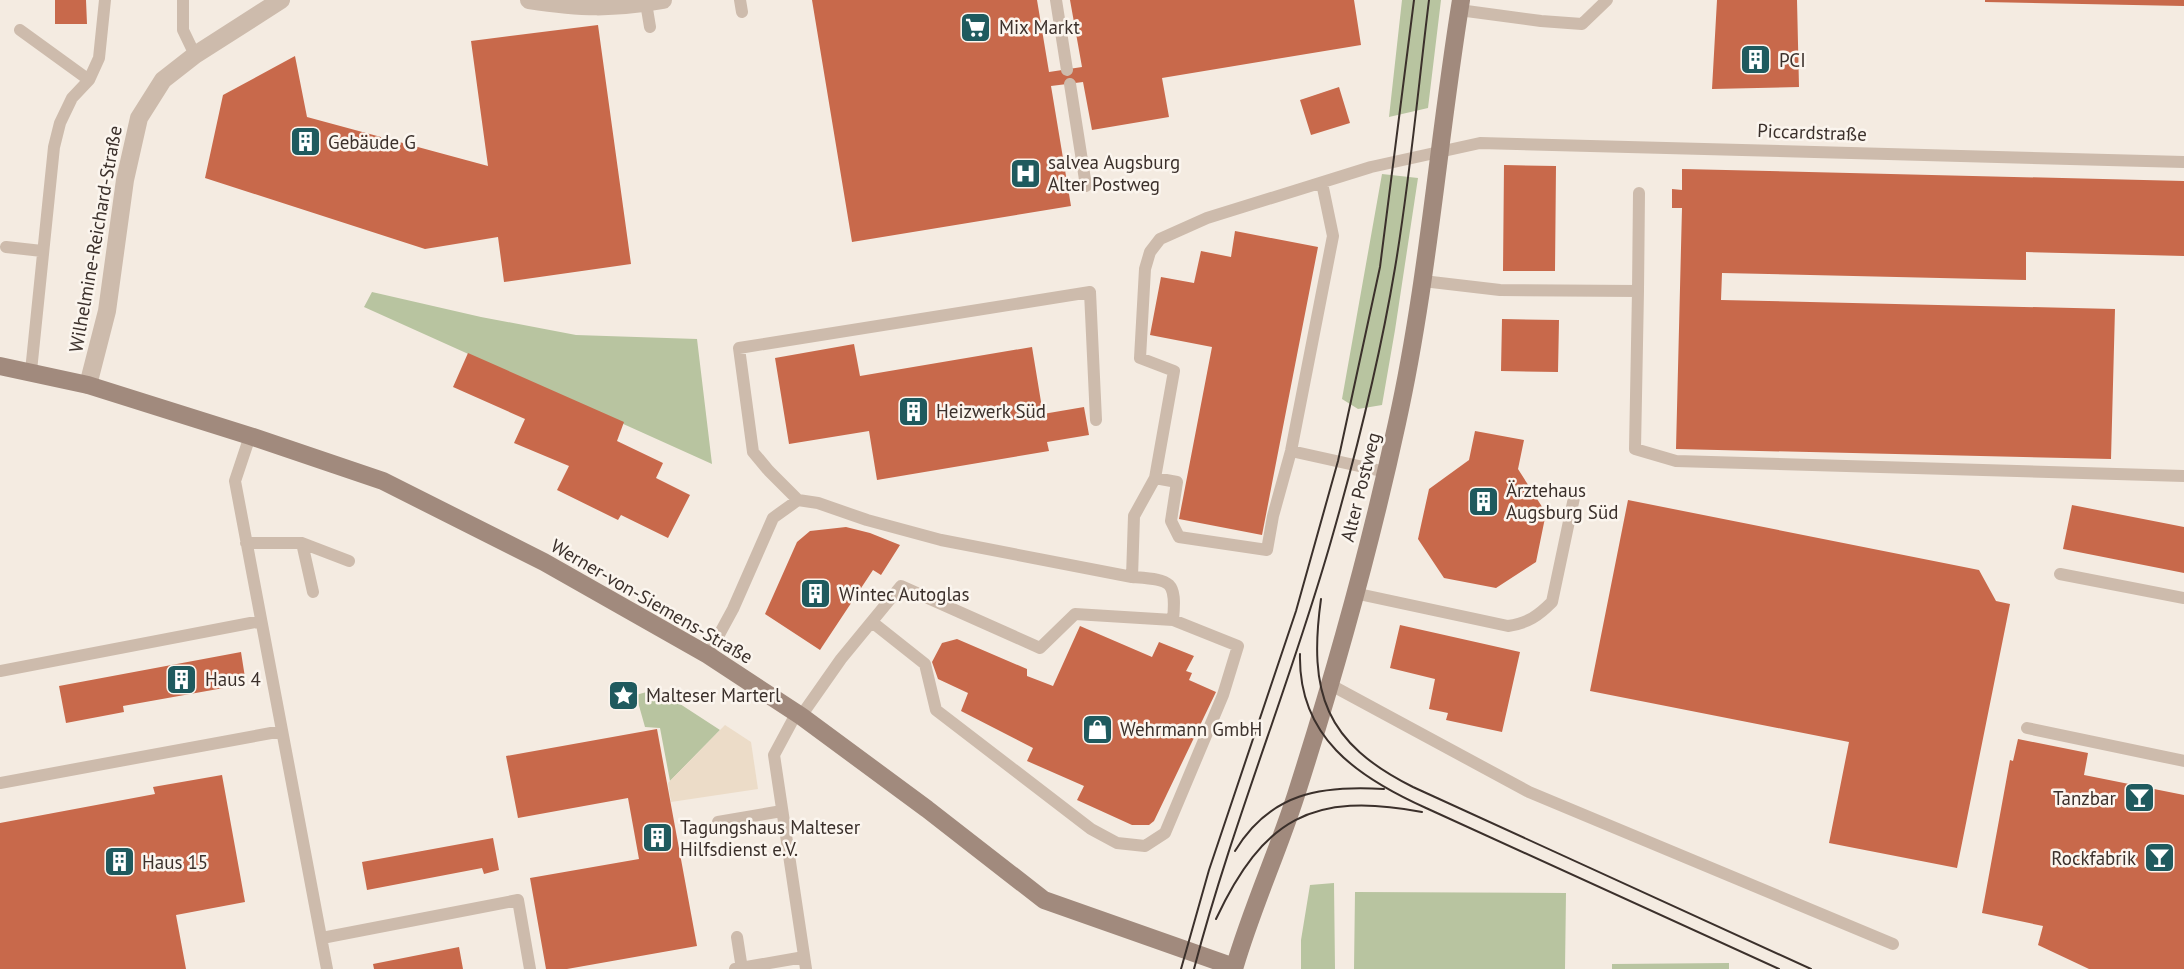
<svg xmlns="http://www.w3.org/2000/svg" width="2184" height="969" font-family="'PT Sans',sans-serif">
<rect width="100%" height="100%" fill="#f4ebe1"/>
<path fill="#b8c4a0" d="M 1402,0 L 1441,0 L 1428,108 L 1389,117 Z
M 1382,174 L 1418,178 L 1395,330 L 1382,405 L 1358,409 L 1342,399 Z
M 372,292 L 481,317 L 576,335 L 697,339 L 712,464 L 364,307 Z
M 657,689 L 720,730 L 670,781 L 660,728 L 645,727 L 636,695 Z
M 1334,883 L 1335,969 L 1301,969 L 1301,940 L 1310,885 Z
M 1355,892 L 1566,893 L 1565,969 L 1354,969 Z
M 1729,963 L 1729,969 L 1612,969 L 1612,964 Z"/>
<path fill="#ecdcc8" d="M 725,725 L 751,742 L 758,789 L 671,802 L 668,783 Z"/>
<path fill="#c8694b" d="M 55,0 L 86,0 L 87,24 L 55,24 Z
M 812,0 L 1037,0 L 1049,72 L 1082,67 L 1070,0 L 1354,0 L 1361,45 L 1162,78 L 1169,117 L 1092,130 L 1083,82 L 1051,86 L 1071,206 L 852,242 Z
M 1717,0 L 1797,0 L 1799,87 L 1712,89 Z
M 1985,0 L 2184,0 L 2184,6 L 1985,2 Z
M 598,25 L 631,264 L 504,282 L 498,237 L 425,249 L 205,178 L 223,95 L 295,56 L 307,117 L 488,166 L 471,41 Z
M 1339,87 L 1350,123 L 1311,135 L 1300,100 Z
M 1504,165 L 1556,166 L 1555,271 L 1503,271 Z
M 1682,169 L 2184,181 L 2184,256 L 2026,252 L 2026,280 L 1722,273 L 1721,300 L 2115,309 L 2111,459 L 1676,449 L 1682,208 L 1672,208 L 1672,189 L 1682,190 Z
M 1235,231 L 1318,247 L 1262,535 L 1179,519 L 1212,347 L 1150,335 L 1161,277 L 1194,283 L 1201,251 L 1231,257 Z
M 1502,319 L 1559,320 L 1558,372 L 1501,371 Z
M 854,344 L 860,376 L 1032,347 L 1043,414 L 1084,407 L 1089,435 L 1047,442 L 1049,451 L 877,480 L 869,431 L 789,444 L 775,358 Z
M 468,353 L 624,422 L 617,441 L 663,463 L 656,478 L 690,495 L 668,538 L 621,515 L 618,520 L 557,490 L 569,466 L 514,443 L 525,419 L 453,387 Z
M 1475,431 L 1524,440 L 1518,469 L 1546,513 L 1536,562 L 1496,588 L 1444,578 L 1418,539 L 1429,489 L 1469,460 Z
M 1628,500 L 1979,570 L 1996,601 L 2010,604 L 1957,868 L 1829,843 L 1849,742 L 1590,691 Z
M 2072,505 L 2184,527 L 2184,573 L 2063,549 Z
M 846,527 L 870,533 L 900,545 L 881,575 L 873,570 L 820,650 L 765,614 L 797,542 L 810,531 Z
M 1400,625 L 1520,652 L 1502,732 L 1446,720 L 1448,713 L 1429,709 L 1435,679 L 1390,668 Z
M 1080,626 L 1152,657 L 1159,642 L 1194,656 L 1186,671 L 1192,673 L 1189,680 L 1216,692 L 1154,821 L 1149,825 L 1132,825 L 1077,800 L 1084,786 L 1027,761 L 1033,748 L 961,711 L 968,693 L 938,679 L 932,662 L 942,643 L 957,639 L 1027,669 L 1027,676 L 1053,686 Z
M 241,652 L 246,684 L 123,706 L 124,712 L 66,723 L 59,686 Z
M 657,729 L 697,946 L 567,969 L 546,969 L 530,878 L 639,859 L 628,798 L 518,818 L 506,756 Z
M 2018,739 L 2088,753 L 2084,775 L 2184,795 L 2184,969 L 2089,969 L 2038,945 L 2043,926 L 1982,913 L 2010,760 L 2013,761 Z
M 222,775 L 245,902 L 176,915 L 186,969 L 0,969 L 0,823 L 155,794 L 153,787 Z
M 493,838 L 499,870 L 484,874 L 482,868 L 367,890 L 362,862 Z
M 459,947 L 463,969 L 374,969 L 373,964 Z"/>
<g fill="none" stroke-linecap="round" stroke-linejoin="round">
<path stroke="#cdbbac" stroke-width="12" d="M 183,0 L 183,30 L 195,55
M 740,0 L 742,12
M 1056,0 L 1067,70
M 646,3 L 650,27
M 1459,10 L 1541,21 L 1582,24 L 1607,0
M 20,30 L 89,80
M 1070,84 L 1086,186
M 6,247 L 42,251
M 1423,281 L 1500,290 L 1638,291 L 1635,449 L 1676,461 L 2184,476
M 1638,291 L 1639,193
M 31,371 L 54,147 L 60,123 L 72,98 L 89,80 L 99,58 L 105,0
M 250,436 L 235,481 L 327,969
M 1291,451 L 1386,472
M 1155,478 L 1177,482 L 1171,521 L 1179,537 L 1267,550 L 1273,516 L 1291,451 L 1333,236 L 1322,183
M 798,500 L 769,471 L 753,452 L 739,348 L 1090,292 L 1096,420
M 246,543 L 302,543 L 349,561
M 302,543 L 313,592
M 2060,574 L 2184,598
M 1132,577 L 1134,516 L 1155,478 L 1174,371 L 1140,358 L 1145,269 L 1150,252 L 1160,239 L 1207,218 L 1371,167 L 1480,143 L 2184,162
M 1354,593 L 1508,626 C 1528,623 1538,616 1552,602 L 1575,493
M 708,655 L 733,609 L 773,518 L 798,500 L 818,503 L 867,520 L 941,540 L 1132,577 C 1170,580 1177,579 1173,620
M 0,671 L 261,621
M 1329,684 L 1529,792 L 1893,944
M 796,714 L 774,755 L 806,969
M 801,716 L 841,659 L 901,586 L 1040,648 L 1075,614 L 1173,620 L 1238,646 L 1223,695 L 1165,833 L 1145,846 L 1117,843 L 1091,829 L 936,710 L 925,664 L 872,622
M 2027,728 L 2184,761
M 0,783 L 282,731
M 718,822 L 782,811
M 737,937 L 742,969
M 322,938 L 518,900 L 530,969
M 735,969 L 804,957"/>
<path stroke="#cdbbac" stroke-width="18" d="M 529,0 C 581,8 612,9 663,0
M 88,385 L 107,311 L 125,180 L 139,118 L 163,80 L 195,55 L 281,0"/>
<path stroke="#a18a7d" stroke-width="18" d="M 0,366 L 88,385 L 250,436 L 383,481 L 544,562 L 708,655 L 801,716 L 927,809 L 1044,900 L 1234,967
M 1234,969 C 1251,910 1277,854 1296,795 C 1335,673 1370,548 1397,423 C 1428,283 1438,141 1461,0"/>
<path stroke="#3b302b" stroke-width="2" d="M 1321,599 C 1308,693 1325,743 1413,787 L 1811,969
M 1300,654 C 1298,737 1357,777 1426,808 L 1779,969
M 1235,851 C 1270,793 1321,785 1384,789
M 1216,919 C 1263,819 1312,791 1422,812
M 1181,969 L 1209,870 L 1296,611 L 1338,461 L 1380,267 L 1414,0
M 1194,969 C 1232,824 1290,685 1331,541 C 1356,454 1380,357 1395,268 C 1410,179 1418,89 1429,0"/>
</g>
<defs>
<symbol id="supermarket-square" viewBox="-11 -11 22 22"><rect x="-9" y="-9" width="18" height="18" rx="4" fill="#1f5a5e" stroke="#fbf5ee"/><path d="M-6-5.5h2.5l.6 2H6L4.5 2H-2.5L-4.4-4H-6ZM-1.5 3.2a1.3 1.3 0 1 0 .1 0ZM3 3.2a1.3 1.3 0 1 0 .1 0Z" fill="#fff"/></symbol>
<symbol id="building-square" viewBox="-11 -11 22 22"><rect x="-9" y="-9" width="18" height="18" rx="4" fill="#1f5a5e" stroke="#fbf5ee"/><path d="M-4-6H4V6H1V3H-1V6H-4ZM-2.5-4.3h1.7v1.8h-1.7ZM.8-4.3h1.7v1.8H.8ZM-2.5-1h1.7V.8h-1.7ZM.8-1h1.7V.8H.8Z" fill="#fff"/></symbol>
<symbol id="hospital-square" viewBox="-11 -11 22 22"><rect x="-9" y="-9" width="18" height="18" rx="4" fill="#1f5a5e" stroke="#fbf5ee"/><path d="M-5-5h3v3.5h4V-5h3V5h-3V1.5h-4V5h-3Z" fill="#fff"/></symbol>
<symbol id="sight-square" viewBox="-11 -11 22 22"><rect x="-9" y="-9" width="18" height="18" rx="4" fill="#1f5a5e" stroke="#fbf5ee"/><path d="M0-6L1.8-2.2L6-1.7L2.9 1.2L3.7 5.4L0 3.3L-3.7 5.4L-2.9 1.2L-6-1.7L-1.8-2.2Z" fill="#fff"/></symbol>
<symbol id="shop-square" viewBox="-11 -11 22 22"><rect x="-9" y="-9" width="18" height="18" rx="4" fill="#1f5a5e" stroke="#fbf5ee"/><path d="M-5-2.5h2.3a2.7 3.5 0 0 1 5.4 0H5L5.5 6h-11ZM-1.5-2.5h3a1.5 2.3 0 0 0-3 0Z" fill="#fff"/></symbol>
<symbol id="bar-square" viewBox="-11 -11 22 22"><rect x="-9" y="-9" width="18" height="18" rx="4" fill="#1f5a5e" stroke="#fbf5ee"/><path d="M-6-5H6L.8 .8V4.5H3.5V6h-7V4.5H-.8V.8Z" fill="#fff"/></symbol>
</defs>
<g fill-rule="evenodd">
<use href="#supermarket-square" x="958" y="10" width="35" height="35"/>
<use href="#building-square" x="1738" y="42" width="35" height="35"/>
<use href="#building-square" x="288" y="124" width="35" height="35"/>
<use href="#hospital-square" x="1008" y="156" width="35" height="35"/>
<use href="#building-square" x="896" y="394" width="35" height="35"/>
<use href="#building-square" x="1466" y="484" width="35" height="35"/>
<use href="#building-square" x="798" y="576" width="35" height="35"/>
<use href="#building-square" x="164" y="662" width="35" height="35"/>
<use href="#sight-square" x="606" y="678" width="35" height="35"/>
<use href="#shop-square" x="1080" y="712" width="35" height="35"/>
<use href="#bar-square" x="2122" y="780" width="35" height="35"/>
<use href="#building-square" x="640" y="820" width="35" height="35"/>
<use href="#bar-square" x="2142" y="840" width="35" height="35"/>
<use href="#building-square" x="102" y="844" width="35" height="35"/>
</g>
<g text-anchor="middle" stroke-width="5" stroke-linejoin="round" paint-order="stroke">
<g font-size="19" fill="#3b302b" stroke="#fbf5ee" text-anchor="start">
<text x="999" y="34">Mix Markt</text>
<text x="1779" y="67">PCI</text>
<text x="328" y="149">Gebäude G</text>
<text x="1048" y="169">salvea Augsburg<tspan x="1048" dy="22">Alter Postweg</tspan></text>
<text x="936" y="418">Heizwerk Süd</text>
<text x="1506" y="497">Ärztehaus<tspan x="1506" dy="22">Augsburg Süd</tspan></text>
<text x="839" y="601">Wintec Autoglas</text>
<text x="205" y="686">Haus 4</text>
<text x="646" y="702">Malteser Marterl</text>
<text x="1120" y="736">Wehrmann GmbH</text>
<text x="2116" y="805" text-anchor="end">Tanzbar</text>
<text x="680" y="834">Tagungshaus Malteser<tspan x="680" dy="22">Hilfsdienst e.V.</tspan></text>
<text x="2136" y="865" text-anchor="end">Rockfabrik</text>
<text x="142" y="869">Haus 15</text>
</g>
<g font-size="19" fill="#3b302b" stroke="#fbf5ee">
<text transform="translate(1812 132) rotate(2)" y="7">Piccardstraße</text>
<text transform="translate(95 239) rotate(-80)" y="7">Wilhelmine-Reichard-Straße</text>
<text transform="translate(1360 487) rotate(-76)" y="7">Alter Postweg</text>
<text transform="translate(652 601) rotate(30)" y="7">Werner-von-Siemens-Straße</text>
</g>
</g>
</svg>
